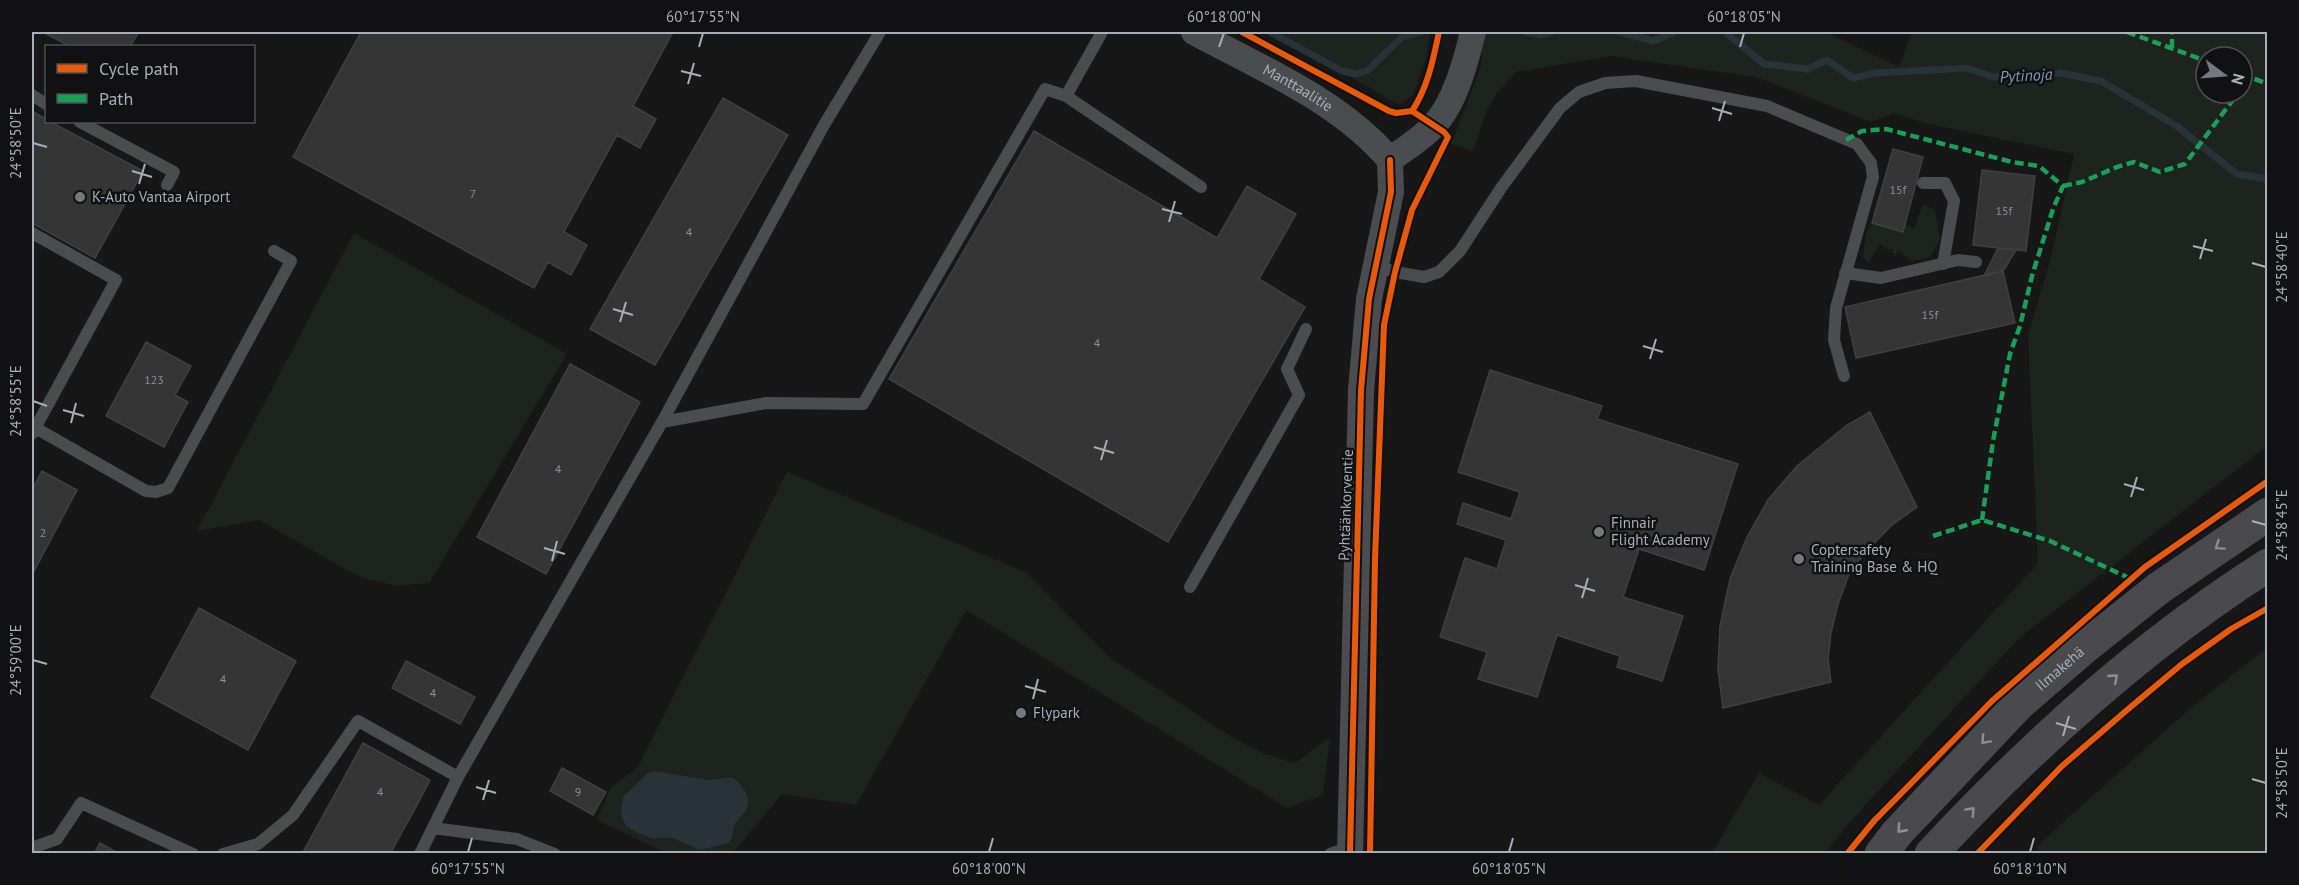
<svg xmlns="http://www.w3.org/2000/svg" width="2299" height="885" font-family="'PT Sans',sans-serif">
<rect width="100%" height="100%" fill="#171717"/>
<path fill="#1d241e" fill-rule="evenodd" d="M 1274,32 L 1430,32 L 1426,59 L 1413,95 L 1399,105 Z
M 1485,32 L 1826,32 L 1899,67 L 1912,32 L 2267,32 L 2267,446 L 2019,638 L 1848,824 L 1825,853 L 1712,853 L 1759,773 L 1819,805 L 2038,563 L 2028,335 L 2051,257 L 2074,154 L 1929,124 L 1894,113 L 1871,122 L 1756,77 L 1610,56 L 1516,72 L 1495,96 L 1487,110 L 1473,151 L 1451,144 L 1480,69 ZM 2206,57 L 2242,57 L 2242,93 L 2206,93 Z
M 1923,204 L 1935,210 L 1940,239 L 1930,257 L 1911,261 L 1898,250 L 1895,258 L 1892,249 L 1887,249 L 1880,244 L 1868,263 L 1863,257 L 1866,233 L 1872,223 L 1902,232 L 1905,224 L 1914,228 Z
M 354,233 L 567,354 L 429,583 L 396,586 L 360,577 L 259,520 L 197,531 Z
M 787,472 L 1027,573 L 1109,657 L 1230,736 L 1265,754 L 1295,763 L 1330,737 L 1323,795 L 1287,808 L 966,610 L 856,805 L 782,794 L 733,853 L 666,853 L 597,820 L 610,788 L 637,768 ZM 655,771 L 708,780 L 732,777 L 745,812 L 735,823 L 732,838 L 700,850 L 673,838 Z
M 2267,648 L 2267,853 L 2035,853 L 2039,844 L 2194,705 Z"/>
<path fill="#2a3239" d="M 655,771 L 708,780 L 732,777 C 744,786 754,799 744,813 C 741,817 737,820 735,824 C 733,831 733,837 729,843 L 700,850 L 673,838 L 651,838 L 638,833 L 626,826 L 621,815 L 623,797 L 648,773 Z"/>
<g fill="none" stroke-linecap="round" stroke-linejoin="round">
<path stroke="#2a3239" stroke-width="7" d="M 1270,32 L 1342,71 L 1356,74 L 1368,70 L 1402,37 L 1421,32
M 1526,32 L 1542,35 L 1551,32
M 1619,32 L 1654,41 L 1674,32
M 1725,32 L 1764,64 L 1808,69 L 1827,60 L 1853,78 L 1876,73 L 1967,68 L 1993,77 L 2060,73 L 2101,81 L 2178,127 L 2237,174 L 2268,179"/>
</g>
<path fill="#353536" stroke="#3f4043" stroke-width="1.5" d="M 43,32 L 139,32 L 130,46 L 69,46 Z
M 361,32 L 673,32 L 633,106 L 656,119 L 640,148 L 617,135 L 564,232 L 587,245 L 571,275 L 548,262 L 534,288 L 293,157 Z
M 723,98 L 788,135 L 655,365 L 590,329 Z
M 32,111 L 46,119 L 46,122 L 51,122 L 143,171 L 95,258 L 32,223 Z
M 1034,131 L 1217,238 L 1247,186 L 1296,214 L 1259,279 L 1305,307 L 1168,542 L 889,379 Z
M 1893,149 L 1923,157 L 1903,232 L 1872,223 Z
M 1982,170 L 2035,176 L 2026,251 L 1973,245 Z
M 1998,248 L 2016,250 L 2003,271 L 1984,276 Z
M 2003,271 L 2015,323 L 1856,358 L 1845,307 Z
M 146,342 L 191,366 L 175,395 L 188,402 L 164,447 L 106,416 Z
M 570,364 L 640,402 L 546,574 L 477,537 Z
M 1490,370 L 1602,406 L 1597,419 L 1738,464 L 1704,570 L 1639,549 L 1623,597 L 1683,616 L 1662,681 L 1617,667 L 1620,656 L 1557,635 L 1537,697 L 1478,679 L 1487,652 L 1440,637 L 1465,558 L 1497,569 L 1506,540 L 1457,524 L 1463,503 L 1511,519 L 1520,492 L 1458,472 Z
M 1870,412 L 1917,507 L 1892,525 L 1871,546 L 1850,571 L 1838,604 L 1831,633 L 1828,659 L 1831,682 L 1723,708 L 1718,670 L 1720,626 L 1730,579 L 1747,537 L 1768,500 L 1797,466 L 1847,425 Z
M 42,471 L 77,490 L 32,575 L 32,490 Z
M 199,608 L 296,661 L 248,750 L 151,697 Z
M 406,661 L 475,697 L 460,724 L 392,688 Z
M 363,743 L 430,780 L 417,805 L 390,854 L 302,854 Z
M 562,768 L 606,792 L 593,815 L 550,791 Z
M 100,843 L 119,854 L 94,854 Z"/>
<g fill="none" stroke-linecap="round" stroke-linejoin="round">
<path stroke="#4b4c50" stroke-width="12" d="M 32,95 L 46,104
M 1066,96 L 1102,32
M 80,122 L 174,172 L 167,185
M 1923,183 L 1945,183 L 1954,201 L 1943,264
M 32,233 L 116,280 L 32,434
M 1376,266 L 1395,272 L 1424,277 L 1439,272 L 1460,251 L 1501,188 L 1560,108 L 1579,92 L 1605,83 L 1636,81 L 1767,106 L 1857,144 L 1871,163 L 1873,177 L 1836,308 L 1834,340 L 1844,376
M 1845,273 L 1881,278 L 1958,260 L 1976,262
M 662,422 L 824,125 L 880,32
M 32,426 L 146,491 L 156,492 L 168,488 L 291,261 L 274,251
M 1190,587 L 1299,395 L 1287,369 L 1306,329
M 433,828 L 517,839 L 555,854
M 32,848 L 57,839 L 81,803 L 193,854
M 223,854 L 258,844 L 293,815 L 358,721 L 458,777
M 420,854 L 458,777 L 662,422 L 766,403 L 863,404 L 1045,89 L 1066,96 L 1201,187
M 1330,854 L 1350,847"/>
<g stroke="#4b4c50" stroke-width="26">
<path id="s1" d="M 1194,32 C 1262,69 1339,100 1390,160"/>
<path d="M 1390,160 C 1404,149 1422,139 1434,125 C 1455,103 1466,61 1473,32"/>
<path d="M 1350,854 L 1361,390 L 1369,299 L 1391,192 L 1390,160"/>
</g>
<g stroke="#4a4a4e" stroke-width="33">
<path id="s2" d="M 1881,854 L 1897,833 L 2019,704 L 2085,647 L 2159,588 L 2268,514"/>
<path d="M 1931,854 C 2032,745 2142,645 2268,565"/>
</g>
<path stroke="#1a9f57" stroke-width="4.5" stroke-dasharray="9 4.5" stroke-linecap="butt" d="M 2127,32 L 2206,61
M 2172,48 L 2172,32
M 2242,74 L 2268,84
M 1846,140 L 1862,131 L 1886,129 L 2012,162 L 2039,166 L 2063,186
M 2063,186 L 2082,182 L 2117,167 L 2134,162 L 2160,172 L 2185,164 L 2238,93
M 1982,520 L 1993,441 L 2010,354 L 2020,326 L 2032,276 L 2053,209 L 2063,186
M 1933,536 L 1982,520 L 2050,541 L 2131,579"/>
<defs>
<path id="cycleway" d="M 1242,32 L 1389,111 L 1396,113 L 1412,111 C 1428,87 1433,60 1439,32
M 1350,854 L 1361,390 L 1369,299 L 1391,192 L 1390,160
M 1370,854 L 1375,559 L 1384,325 L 1395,272 L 1412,210 L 1448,137 L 1444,132 L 1412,111
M 1847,854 L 1874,821 L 1992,701 L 2145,567 L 2268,481
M 1977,854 L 2062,766 L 2127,710 L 2182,664 L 2231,629 L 2268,608"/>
</defs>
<use href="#cycleway" stroke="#111113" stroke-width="10"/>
<use href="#cycleway" stroke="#e8590c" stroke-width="6"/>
</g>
<defs><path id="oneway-chevron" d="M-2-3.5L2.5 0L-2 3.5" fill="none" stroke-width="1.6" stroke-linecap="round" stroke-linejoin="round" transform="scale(1.5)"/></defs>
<g stroke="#8c8f98">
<use href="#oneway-chevron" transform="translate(2219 546) rotate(145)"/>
<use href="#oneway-chevron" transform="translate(2114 678) rotate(-41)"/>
<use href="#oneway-chevron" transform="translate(1985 740) rotate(133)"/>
<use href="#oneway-chevron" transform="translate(1971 811) rotate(-47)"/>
<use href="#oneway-chevron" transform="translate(1901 829) rotate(132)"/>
</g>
<path fill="none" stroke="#a8adb8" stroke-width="2" d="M 699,47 L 703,33M 1219,47 L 1224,33M 1740,47 L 1744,33M 681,71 L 701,76M 688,84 L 694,63M 1712,108 L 1732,114M 1719,121 L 1725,101M 33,143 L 47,147M 132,171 L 152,177M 139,184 L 145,164M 1162,209 L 1182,214M 1169,222 L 1175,201M 2193,246 L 2213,251M 2200,259 L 2206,239M 2252,263 L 2266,267M 613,309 L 633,315M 620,322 L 626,302M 1643,346 L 1663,352M 1650,359 L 1656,339M 33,401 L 47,406M 63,410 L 84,416M 71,423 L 76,403M 1094,447 L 1114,453M 1101,460 L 1107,440M 2124,484 L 2144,490M 2131,497 L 2137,477M 2252,521 L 2266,525M 544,548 L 565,554M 552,561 L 557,541M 1575,585 L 1595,591M 1582,598 L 1588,578M 33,660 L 47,664M 1025,686 L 1046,692M 1033,699 L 1038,679M 2056,723 L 2076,729M 2063,736 L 2069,716M 2252,779 L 2266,783M 476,787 L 496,793M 483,800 L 489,780M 468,852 L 472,838M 989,852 L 993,838M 1509,852 L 1513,838M 2030,852 L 2034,838"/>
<g fill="#757880" stroke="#111113" stroke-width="2">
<circle cx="80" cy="197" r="6"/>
<circle cx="1599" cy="532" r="6"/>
<circle cx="1799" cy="559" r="6"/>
<circle cx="1021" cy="713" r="6"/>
</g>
<g text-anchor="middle" stroke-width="5" stroke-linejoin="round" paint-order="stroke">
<g font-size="12" fill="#8b8f98">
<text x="1898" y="194">15f</text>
<text x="473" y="198">7</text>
<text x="2004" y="215">15f</text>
<text x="689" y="236">4</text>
<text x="1930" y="319">15f</text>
<text x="1097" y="347">4</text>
<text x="154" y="384">123</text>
<text x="558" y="473">4</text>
<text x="43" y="537">2</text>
<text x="223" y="683">4</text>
<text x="433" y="697">4</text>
<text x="380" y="796">4</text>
<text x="578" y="796">9</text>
</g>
<g font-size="15" fill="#a8adb8" stroke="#111113">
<text dy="5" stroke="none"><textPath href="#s1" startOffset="118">Manttaalitie</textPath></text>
<text transform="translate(1346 505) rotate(-88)" y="5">Pyhtäänkorventie</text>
<text dy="5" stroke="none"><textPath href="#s2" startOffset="258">Ilmakehä</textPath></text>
</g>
<g font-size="15" fill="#a8adb8" stroke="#111113" text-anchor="start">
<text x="92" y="202">K-Auto Vantaa Airport</text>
<text x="1611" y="528">Finnair<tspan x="1611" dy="17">Flight Academy</tspan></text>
<text x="1811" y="555">Coptersafety<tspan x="1811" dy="17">Training Base &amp; HQ</tspan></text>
<text x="1033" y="718">Flypark</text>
</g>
<g font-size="16" font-style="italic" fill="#7f9bb3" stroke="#111113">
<text transform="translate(2026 75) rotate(-3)" y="6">Pytinoja</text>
</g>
</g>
<rect width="2299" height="885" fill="none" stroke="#111113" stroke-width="66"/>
<rect x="45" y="45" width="210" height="78" fill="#111113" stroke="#4d4f55" stroke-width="1.5"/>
<rect x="57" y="64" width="30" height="9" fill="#e8590c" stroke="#4d4f55" stroke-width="1.5"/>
<text x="99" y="75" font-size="18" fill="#a8adb8">Cycle path</text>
<rect x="57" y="94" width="30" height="9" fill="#1a9f57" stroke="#4d4f55" stroke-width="1.5"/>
<text x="99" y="105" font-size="18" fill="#a8adb8">Path</text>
<g transform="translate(2224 75) rotate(106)"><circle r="28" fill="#111113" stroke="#4d4f55" stroke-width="1.5"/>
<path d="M0-4.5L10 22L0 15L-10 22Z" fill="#757880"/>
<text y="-9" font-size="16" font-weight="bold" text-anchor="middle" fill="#a8adb8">N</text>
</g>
<rect x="33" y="33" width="2233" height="819" fill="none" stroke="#a8adb8" stroke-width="2"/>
<g font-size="15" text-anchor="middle" fill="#a8adb8">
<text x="703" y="22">60°17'55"N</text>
<text x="1224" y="22">60°18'00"N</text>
<text x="1744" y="22">60°18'05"N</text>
<text transform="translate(16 143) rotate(-90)" y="5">24°58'50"E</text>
<text transform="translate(2282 267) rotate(-90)" y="5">24°58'40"E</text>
<text transform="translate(16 401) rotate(-90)" y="5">24°58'55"E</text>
<text transform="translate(2282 525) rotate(-90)" y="5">24°58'45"E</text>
<text transform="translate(16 660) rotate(-90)" y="5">24°59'00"E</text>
<text transform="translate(2282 783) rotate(-90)" y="5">24°58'50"E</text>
<text x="468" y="874">60°17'55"N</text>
<text x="989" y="874">60°18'00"N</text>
<text x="1509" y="874">60°18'05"N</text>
<text x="2030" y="874">60°18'10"N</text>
</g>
</svg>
